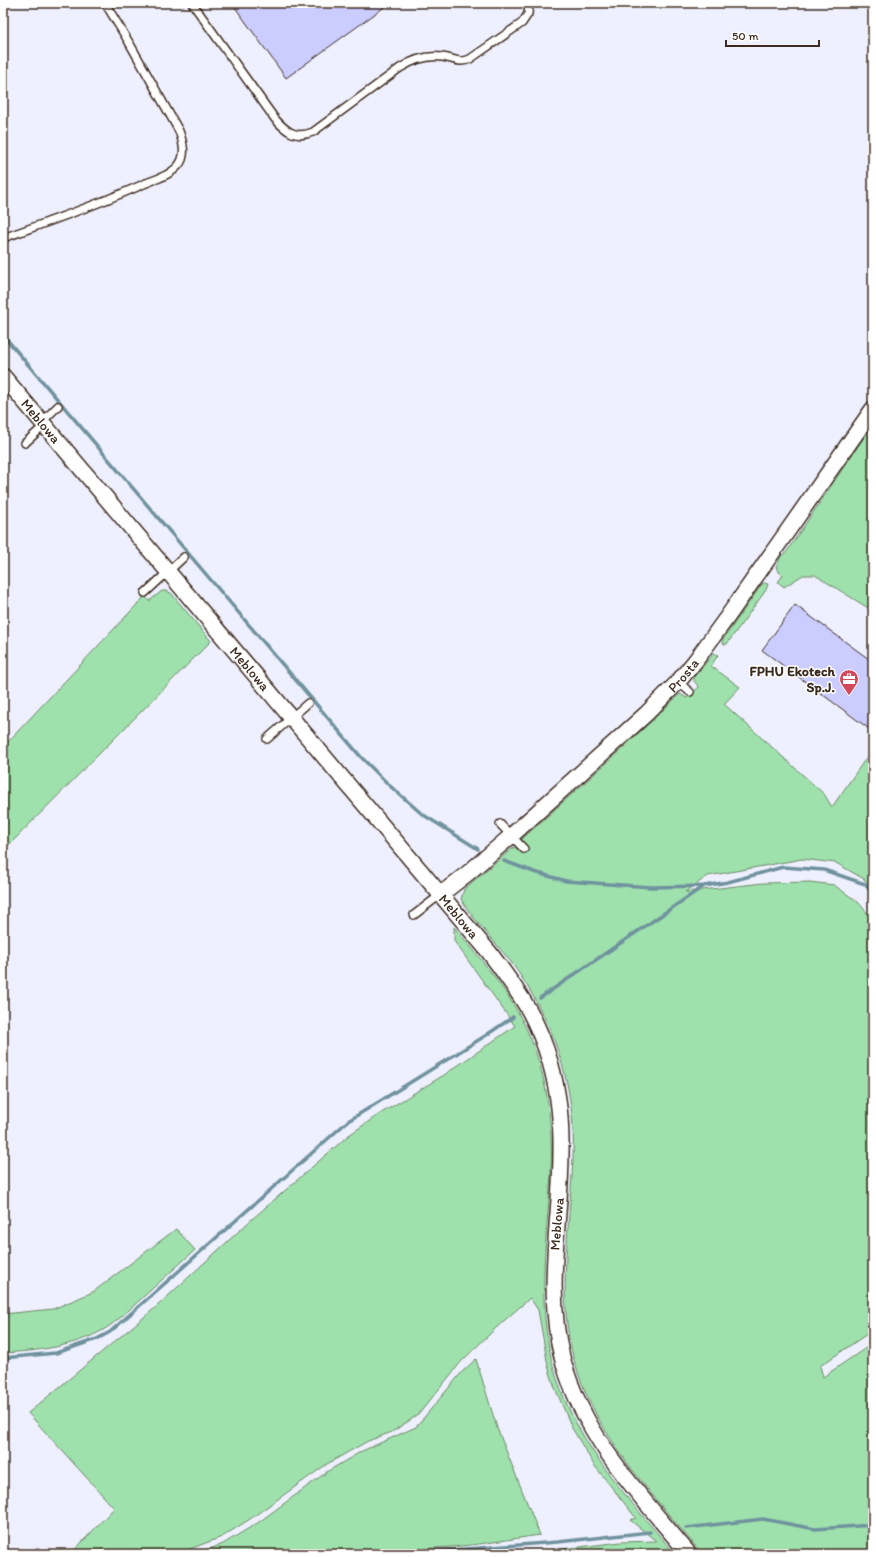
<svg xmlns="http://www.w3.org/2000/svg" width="876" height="1557" viewBox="0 0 876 1557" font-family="Itim,sans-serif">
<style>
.green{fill:#9ee1ac;stroke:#6c8665}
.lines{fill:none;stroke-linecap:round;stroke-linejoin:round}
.stream{stroke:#6f929e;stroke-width:3.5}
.building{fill:#cbccff;stroke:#3b2a1e}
.service-casing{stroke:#3b2a1e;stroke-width:10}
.minor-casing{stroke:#3b2a1e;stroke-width:18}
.service{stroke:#fff;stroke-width:7}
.minor{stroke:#fff;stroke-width:15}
.labels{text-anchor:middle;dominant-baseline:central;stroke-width:3;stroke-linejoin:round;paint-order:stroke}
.street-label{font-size:14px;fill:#3b2a1e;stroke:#fff}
.poi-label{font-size:14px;font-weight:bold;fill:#3b2a1e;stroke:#fff;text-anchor:end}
</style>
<rect width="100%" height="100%" fill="#eff0ff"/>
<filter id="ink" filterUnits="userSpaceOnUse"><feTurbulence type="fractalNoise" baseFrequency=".025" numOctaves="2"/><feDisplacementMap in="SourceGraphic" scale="8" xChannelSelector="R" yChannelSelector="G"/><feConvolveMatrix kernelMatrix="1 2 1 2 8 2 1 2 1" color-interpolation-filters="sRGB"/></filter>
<g filter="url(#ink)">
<!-- green -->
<path class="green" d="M 873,424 L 873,611 L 815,575 L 803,575 L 784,587 L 778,582 L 783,575 L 778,571 L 776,567 L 781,556 L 785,554 Z
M 764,583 L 768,584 L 766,590 L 727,644 L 724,644 L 722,641 L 762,584 Z
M 162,591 L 166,591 L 171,593 L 211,641 L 3,851 L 3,747 L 145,596 L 149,601 Z
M 714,653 L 718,655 L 711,666 L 740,687 L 724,704 L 824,794 L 832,807 L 873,748 L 873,891 L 864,879 L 836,863 L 802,859 L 708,876 L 685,892 L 763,883 L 810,882 L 834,885 L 858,902 L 873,920 L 873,1330 L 820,1366 L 823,1377 L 873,1343 L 873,1554 L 702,1554 C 654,1496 599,1440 576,1367 C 559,1313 566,1257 570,1201 C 572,1177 574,1153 573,1129 C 570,1068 547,1011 511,962 C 496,943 479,926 465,906 L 461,899 L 464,889 L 514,847 L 521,852 L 527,848 L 522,839 L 611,759 L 680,694 L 687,698 L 699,687 L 694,681 L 694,677 Z
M 454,927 C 473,949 492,972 508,996 C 547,1055 555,1120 550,1189 C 545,1247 538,1305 552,1362 C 571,1438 626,1496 675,1554 L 520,1554 L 621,1542 L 656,1541 L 630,1520 L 636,1518 L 594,1465 L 572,1428 L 555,1388 L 548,1366 L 538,1310 L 530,1298 L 497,1327 L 461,1362 L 418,1415 L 392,1432 L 368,1441 L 327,1464 L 250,1519 L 222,1537 L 176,1554 L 71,1554 L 114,1508 L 28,1413 L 155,1308 L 251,1220 L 349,1135 L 378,1115 L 444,1075 L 515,1026 L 454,941 Z
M 176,1229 L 195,1250 C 177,1266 159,1283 141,1299 C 129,1310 117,1322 103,1330 C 73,1347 37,1351 3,1353 L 3,1314 L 53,1309 L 93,1292 Z
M 476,1359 L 497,1428 L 540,1535 C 510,1539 480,1545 450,1547 C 365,1554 280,1554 195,1554 L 223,1544 L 259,1522 L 328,1471 L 362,1451 L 416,1427 L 462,1372 Z"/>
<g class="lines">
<!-- stream -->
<path class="stream" d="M 3,335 L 361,757 L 390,786 L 422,814 L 478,849
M 504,861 L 534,872 L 566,881 L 651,887 L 704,886 L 728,882 L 783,867 L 824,870 L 865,884 L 873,894
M 540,998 L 704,886
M 3,1358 L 56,1353 L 97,1339 L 110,1332 L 348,1121 L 485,1036 L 513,1017
M 686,1528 L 763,1519 L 815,1529 L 873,1525
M 401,1554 L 558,1542 L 650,1532"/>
</g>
<!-- building -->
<path class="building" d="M 232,3 L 390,3 L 286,78 Z
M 795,605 L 873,662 L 872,731 L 762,650 Z"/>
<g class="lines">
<defs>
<path id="service" d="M 192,3 L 275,119 C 287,132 296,139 313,132 L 400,68 C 413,60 426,55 442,57 C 453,58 459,64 470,59 L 522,23 L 528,14 L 529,3
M 3,238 C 51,221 100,204 146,183 C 157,179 170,175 178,166 C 187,156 183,142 179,131 L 130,44 L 105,3
M 42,422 L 58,406
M 25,443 L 45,425
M 145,593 L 184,557
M 678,682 L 690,692
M 267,739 L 308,703
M 500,824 L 524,849
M 414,915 L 440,895"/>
<g id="minor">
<path id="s1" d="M 3,376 L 489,952 C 504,972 518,991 530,1012 C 565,1079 564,1141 558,1213 C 554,1262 550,1313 563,1361 C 585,1439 639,1494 689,1554"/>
<path id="s2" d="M 440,895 L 468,873 L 511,836 L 646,714 L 678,682 L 696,660 L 728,616 L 873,409"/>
</g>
</defs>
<!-- service casing -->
<use href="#service" class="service-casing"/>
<!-- minor casing -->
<use href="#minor" class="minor-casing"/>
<!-- service -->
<use href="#service" class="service"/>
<!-- minor -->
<use href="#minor" class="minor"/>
</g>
</g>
<!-- icons -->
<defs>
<symbol id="office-pin" viewBox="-11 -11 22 30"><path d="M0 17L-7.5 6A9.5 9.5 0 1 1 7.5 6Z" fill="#d1495b" stroke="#fff"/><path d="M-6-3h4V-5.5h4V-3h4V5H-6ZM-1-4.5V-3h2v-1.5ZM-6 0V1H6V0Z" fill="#fff"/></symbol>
</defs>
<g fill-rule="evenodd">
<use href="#office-pin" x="838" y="668" width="22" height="30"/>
</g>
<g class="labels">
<!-- street labels -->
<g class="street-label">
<text stroke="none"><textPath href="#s1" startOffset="59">Meblowa</textPath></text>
<text stroke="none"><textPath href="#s1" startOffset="383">Meblowa</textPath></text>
<text stroke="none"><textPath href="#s2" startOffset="328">Prosta</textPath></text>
<text stroke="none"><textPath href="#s1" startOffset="707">Meblowa</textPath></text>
<text transform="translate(557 1224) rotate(-85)">Meblowa</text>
</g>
<!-- poi labels -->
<g class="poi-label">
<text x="835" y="671">FPHU Ekotech<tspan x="835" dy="16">Sp.J.</tspan></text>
</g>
</g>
<!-- margin -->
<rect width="876" height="1557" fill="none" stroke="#fff" stroke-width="16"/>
<rect x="8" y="8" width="860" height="1541" fill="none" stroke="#3b2a1e" stroke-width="1.5" filter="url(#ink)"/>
<!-- scale -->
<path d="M726 40v6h93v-6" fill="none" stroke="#3b2a1e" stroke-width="2"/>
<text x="732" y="40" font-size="12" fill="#3b2a1e" stroke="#ffffff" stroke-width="3" paint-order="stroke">50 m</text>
</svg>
